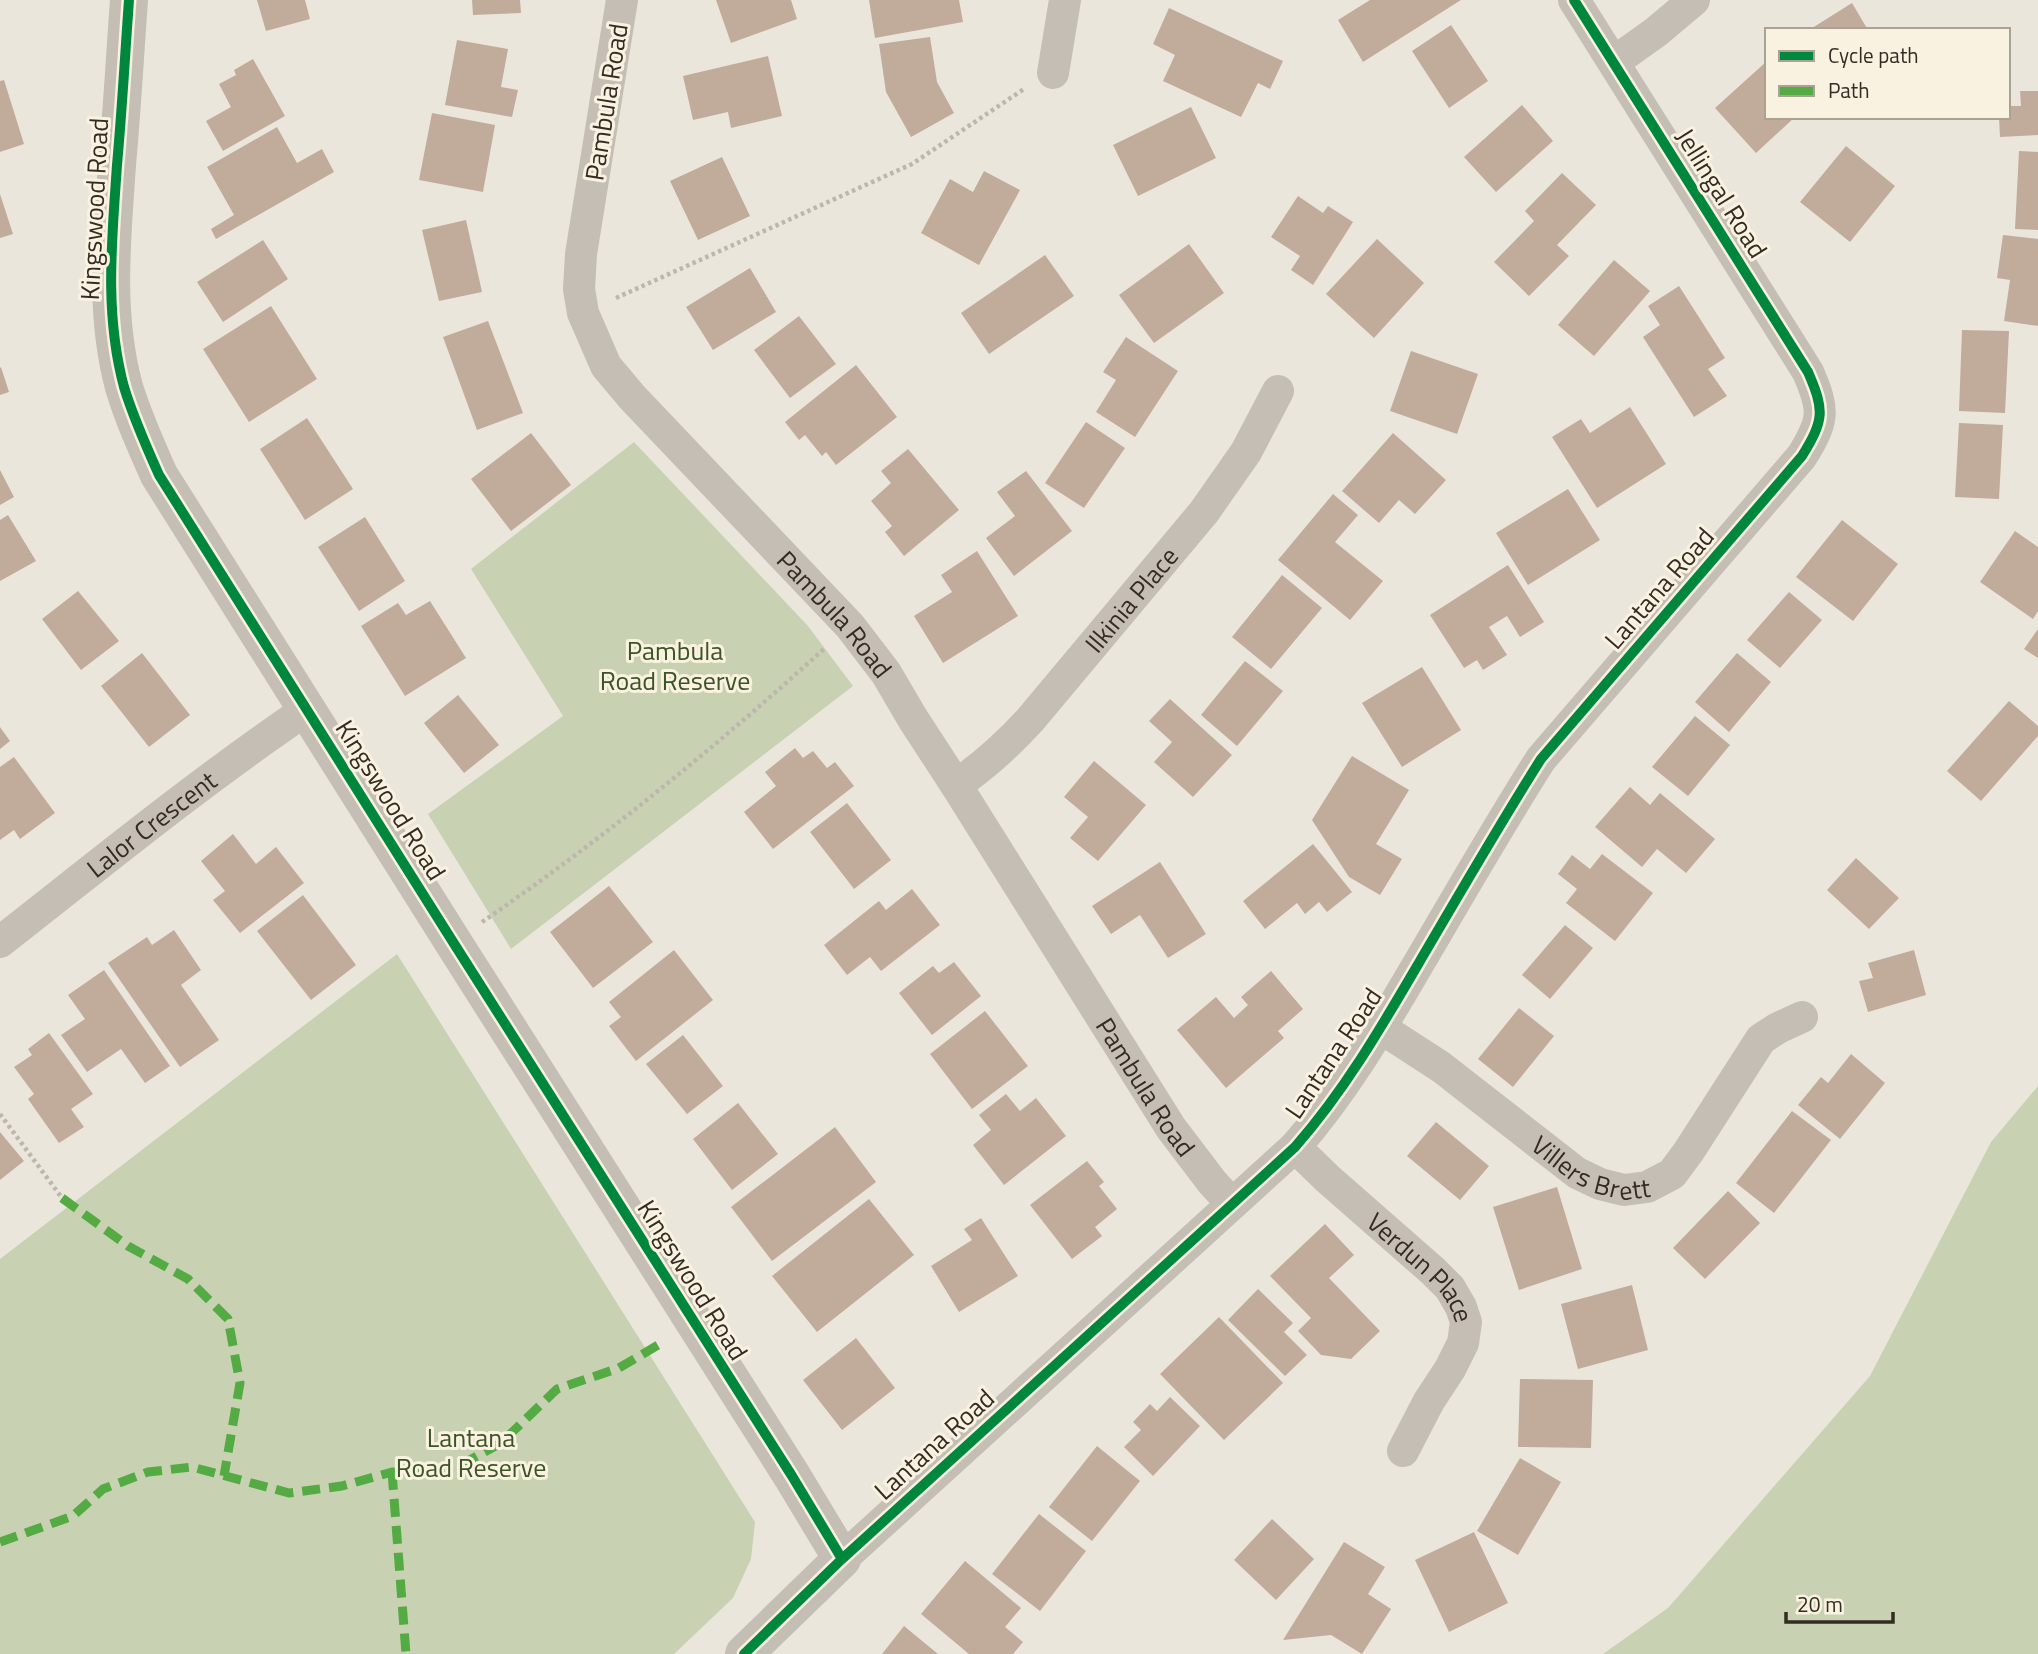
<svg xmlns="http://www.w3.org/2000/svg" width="2038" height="1654" viewBox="0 0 2038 1654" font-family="'Titillium Web',sans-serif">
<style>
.green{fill:#c8d2b3}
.building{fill:#c1ac9b}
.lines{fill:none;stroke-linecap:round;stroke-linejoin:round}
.path{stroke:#bdb6ad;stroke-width:4.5;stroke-dasharray:3.5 3.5;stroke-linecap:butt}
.minor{stroke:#c4beb4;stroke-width:32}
.tertiary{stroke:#c4beb4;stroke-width:38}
.quiet{stroke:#54ab43;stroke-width:9;stroke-dasharray:18 9;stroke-linecap:butt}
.cycleway-casing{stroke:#faf2e0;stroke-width:15}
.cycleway{stroke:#00873e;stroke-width:10}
.labels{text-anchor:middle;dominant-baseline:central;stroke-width:6;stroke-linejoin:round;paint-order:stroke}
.street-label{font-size:26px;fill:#342b23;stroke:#faf2e0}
.park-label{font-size:26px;fill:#3c5425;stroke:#faf2e0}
</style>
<rect width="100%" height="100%" fill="#ebe6db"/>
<!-- green -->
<path class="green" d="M 634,442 L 808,626 L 853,686 L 511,949 L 428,814 L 563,716 L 471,569 Z
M 397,954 L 755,1522 L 751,1559 L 733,1598 L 674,1654 L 0,1654 L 0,1259 Z
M 2038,1086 L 2038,1654 L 1603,1654 L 1668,1608 L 1870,1376 L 1991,1142 Z"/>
<!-- building -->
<path class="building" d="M 257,0 L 305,0 L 310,19 L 266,31 Z
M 472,0 L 520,0 L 521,13 L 473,15 Z
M 716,0 L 791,0 L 797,19 L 731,43 Z
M 869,0 L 959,0 L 963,22 L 875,38 Z
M 1370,0 L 1461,0 L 1363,62 L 1338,20 Z
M 1852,3 L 1868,30 L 1809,30 Z
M 1169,8 L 1283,61 L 1270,89 L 1258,83 L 1241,117 L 1163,81 L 1175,55 L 1153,44 Z
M 1451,25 L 1488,81 L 1449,108 L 1412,51 Z
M 930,37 L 937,82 L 954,113 L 911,137 L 886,92 L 879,44 Z
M 457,40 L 508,49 L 501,87 L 518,90 L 512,117 L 445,105 Z
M 768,56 L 782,116 L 731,128 L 728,112 L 693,120 L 683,76 Z
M 253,59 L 285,116 L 223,151 L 206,121 L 231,107 L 219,84 L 236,75 L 234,70 Z
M 1767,61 L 1767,117 L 1795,117 L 1756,153 L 1715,108 Z
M 4,80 L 24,144 L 0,152 L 0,81 Z
M 2020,91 L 2038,91 L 2038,135 L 2000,137 L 1999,117 L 2008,117 L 2008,106 L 2021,106 Z
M 1522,105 L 1553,141 L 1496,192 L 1464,157 Z
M 1191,107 L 1216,158 L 1138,196 L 1113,145 Z
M 432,113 L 495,125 L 483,192 L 419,180 Z
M 277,127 L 297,163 L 322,149 L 334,172 L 216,239 L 211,229 L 234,215 L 207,167 Z
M 1846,146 L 1895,186 L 1850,242 L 1800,202 Z
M 2019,151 L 2038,152 L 2038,230 L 2015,229 Z
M 722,157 L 750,216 L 698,240 L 670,181 Z
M 984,171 L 1020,190 L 979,265 L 921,233 L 950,179 L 973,192 Z
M 1562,173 L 1596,205 L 1557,245 L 1569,256 L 1529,296 L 1494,262 L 1534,221 L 1525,211 Z
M 0,194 L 13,234 L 0,238 Z
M 1298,196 L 1323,213 L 1328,206 L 1353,222 L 1313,285 L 1291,270 L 1300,256 L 1271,237 Z
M 466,220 L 482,292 L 439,301 L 422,230 Z
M 2003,235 L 2038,239 L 2038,326 L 2004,321 L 2010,280 L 1997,278 Z
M 1377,239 L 1424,283 L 1374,338 L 1326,294 Z
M 263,240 L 288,279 L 223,322 L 197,282 Z
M 1189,244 L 1224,293 L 1154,343 L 1119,295 Z
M 1045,255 L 1074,296 L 989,354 L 961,313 Z
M 1614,260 L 1650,291 L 1594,356 L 1558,325 Z
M 750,268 L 776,312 L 713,350 L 686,307 Z
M 1679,286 L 1725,358 L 1708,369 L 1727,396 L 1694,417 L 1643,337 L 1660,325 L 1648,306 Z
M 271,306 L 317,379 L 249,422 L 203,349 Z
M 799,316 L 836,364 L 790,398 L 754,350 Z
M 488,321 L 523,413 L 477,430 L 443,337 Z
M 1962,330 L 2009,331 L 2005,413 L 1959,411 Z
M 1126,337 L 1178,371 L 1135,437 L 1096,412 L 1116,380 L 1103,372 Z
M 1411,351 L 1478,374 L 1457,434 L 1390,411 Z
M 856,365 L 897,417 L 836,465 L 826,452 L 822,456 L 805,435 L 799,440 L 785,422 Z
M 1,367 L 9,392 L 0,395 L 0,368 Z
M 1630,407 L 1666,464 L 1597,508 L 1552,437 L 1581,419 L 1590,433 Z
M 307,418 L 353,489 L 305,520 L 260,449 Z
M 1086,422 L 1125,448 L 1084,508 L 1045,483 Z
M 1959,423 L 2003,425 L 1999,499 L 1955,497 Z
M 531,433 L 571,485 L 511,531 L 471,479 Z
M 1393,433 L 1446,480 L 1415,514 L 1399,500 L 1379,523 L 1342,491 Z
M 908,449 L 959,510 L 904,556 L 885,532 L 892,526 L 871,501 L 891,483 L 881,471 Z
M 0,470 L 14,497 L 0,505 Z
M 1026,471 L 1072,531 L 1014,576 L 986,538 L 1015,516 L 997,492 Z
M 1568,489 L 1600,540 L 1528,585 L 1496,533 Z
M 1333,494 L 1358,515 L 1335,542 L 1383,581 L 1350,620 L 1278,560 Z
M 8,515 L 36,561 L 0,581 L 0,520 Z
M 365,517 L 405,581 L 359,611 L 318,547 Z
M 1842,520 L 1898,564 L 1853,621 L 1796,577 Z
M 2015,531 L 2038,547 L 2038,611 L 2033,619 L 1980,582 Z
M 977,551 L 1018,616 L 943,663 L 914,616 L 952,592 L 941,575 Z
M 1508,565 L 1544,622 L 1520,637 L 1507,616 L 1489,627 L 1507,655 L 1483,670 L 1477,660 L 1464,668 L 1430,615 Z
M 1282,575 L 1322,608 L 1271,669 L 1232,637 Z
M 78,591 L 119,641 L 81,670 L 42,619 Z
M 1789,592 L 1822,620 L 1780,668 L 1747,640 Z
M 430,601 L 466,658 L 405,696 L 361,626 L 398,603 L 406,615 Z
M 2038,629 L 2038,658 L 2024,649 Z
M 142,653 L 190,715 L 149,747 L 101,686 Z
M 1737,653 L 1771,682 L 1729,732 L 1695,702 Z
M 1245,661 L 1283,691 L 1237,746 L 1201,715 Z
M 1422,667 L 1461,730 L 1402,767 L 1362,703 Z
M 458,695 L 499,745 L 464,773 L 424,723 Z
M 1170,699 L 1232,755 L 1193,797 L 1154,762 L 1172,742 L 1149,721 Z
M 2009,701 L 2038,726 L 2038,736 L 1981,801 L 1947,771 Z
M 1695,716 L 1730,745 L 1688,796 L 1652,767 Z
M 0,727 L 10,741 L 0,749 Z
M 795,748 L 803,758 L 813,751 L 827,768 L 835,762 L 854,786 L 773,849 L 744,812 L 776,786 L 765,772 Z
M 1352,756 L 1409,790 L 1376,844 L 1402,859 L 1380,895 L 1349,877 L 1312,820 Z
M 14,757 L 55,813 L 20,839 L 14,830 L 0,840 L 0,767 Z
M 1094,761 L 1146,805 L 1098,861 L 1070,838 L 1088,817 L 1064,797 Z
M 1630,787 L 1650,805 L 1660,793 L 1715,839 L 1686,873 L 1657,849 L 1642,867 L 1595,827 Z
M 847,803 L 891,860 L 854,889 L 810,832 Z
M 233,834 L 256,864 L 276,847 L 304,883 L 240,933 L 213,900 L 225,891 L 201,861 Z
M 1313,844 L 1352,892 L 1327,912 L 1319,902 L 1305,914 L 1297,903 L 1265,929 L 1243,901 Z
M 1602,854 L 1653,893 L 1615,941 L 1566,903 L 1577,889 L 1558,874 L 1572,855 L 1590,869 Z
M 1856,858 L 1899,898 L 1869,929 L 1827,890 Z
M 1160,862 L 1206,934 L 1168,958 L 1140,915 L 1111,934 L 1092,906 Z
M 609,886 L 653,942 L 593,988 L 550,932 Z
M 912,889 L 940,925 L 881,971 L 870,957 L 847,975 L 824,945 L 879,901 L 886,910 Z
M 303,895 L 356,965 L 311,1000 L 257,931 Z
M 1565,925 L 1593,948 L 1550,999 L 1522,975 Z
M 174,930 L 201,970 L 181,985 L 219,1040 L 180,1067 L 108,963 L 147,937 L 152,945 Z
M 674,950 L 713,1000 L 636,1061 L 609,1026 L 621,1017 L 609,1002 Z
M 1914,950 L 1926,995 L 1868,1012 L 1859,981 L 1873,978 L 1868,963 Z
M 954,962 L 981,996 L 932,1035 L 899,993 L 933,966 L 939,973 Z
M 104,970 L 170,1066 L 145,1083 L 121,1049 L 87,1072 L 61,1035 L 85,1019 L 68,995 Z
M 1271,971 L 1303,1009 L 1278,1031 L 1284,1038 L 1226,1088 L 1177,1030 L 1216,997 L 1234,1018 L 1248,1005 L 1241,997 Z
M 1519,1008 L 1554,1036 L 1513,1087 L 1478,1059 Z
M 985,1011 L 1028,1066 L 972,1109 L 930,1054 Z
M 49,1033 L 93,1094 L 71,1109 L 84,1127 L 59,1143 L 28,1099 L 34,1094 L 14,1067 L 32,1055 L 28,1049 Z
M 683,1035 L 723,1086 L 687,1114 L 646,1064 Z
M 1851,1054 L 1885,1083 L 1840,1139 L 1798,1105 L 1821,1077 L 1828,1083 Z
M 1006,1094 L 1020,1111 L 1036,1098 L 1066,1136 L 1004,1185 L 973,1145 L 991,1130 L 979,1115 Z
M 738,1103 L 778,1154 L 732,1190 L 693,1139 Z
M 1792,1111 L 1831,1140 L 1774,1213 L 1736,1183 Z
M 1436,1122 L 1489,1166 L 1460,1200 L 1407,1156 Z
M 835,1127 L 876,1182 L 772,1261 L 731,1207 Z
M 0,1132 L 24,1161 L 0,1180 Z
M 1087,1161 L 1104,1182 L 1099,1186 L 1117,1209 L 1095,1227 L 1102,1236 L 1072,1259 L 1030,1205 Z
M 1557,1187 L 1582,1269 L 1519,1290 L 1493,1207 Z
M 1728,1191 L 1760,1223 L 1705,1279 L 1673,1248 Z
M 869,1199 L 914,1255 L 817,1332 L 772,1276 Z
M 981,1218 L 1018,1276 L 959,1312 L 931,1266 L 972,1240 L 964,1229 Z
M 1325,1224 L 1354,1255 L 1329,1278 L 1380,1331 L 1351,1359 L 1321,1355 L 1298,1331 L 1311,1318 L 1270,1276 Z
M 1632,1285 L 1648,1350 L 1578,1369 L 1561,1304 Z
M 1258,1289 L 1293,1323 L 1284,1332 L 1307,1355 L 1285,1376 L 1228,1320 Z
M 1219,1317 L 1283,1383 L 1224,1440 L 1160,1374 Z
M 856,1338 L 895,1388 L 842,1430 L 803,1380 Z
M 1520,1379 L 1593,1380 L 1591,1448 L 1518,1447 Z
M 1170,1397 L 1200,1426 L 1153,1476 L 1124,1447 L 1141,1430 L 1133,1422 L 1150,1404 L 1157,1411 Z
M 1097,1446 L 1140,1481 L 1092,1541 L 1049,1507 Z
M 1520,1458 L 1561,1482 L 1518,1555 L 1477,1531 Z
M 1039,1514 L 1086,1551 L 1040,1611 L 992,1574 Z
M 1272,1519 L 1314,1559 L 1276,1600 L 1234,1560 Z
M 1474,1532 L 1508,1603 L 1449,1632 L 1415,1560 Z
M 1344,1542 L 1385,1567 L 1368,1594 L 1391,1609 L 1362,1654 L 1331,1635 L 1283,1640 Z
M 965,1561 L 1021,1608 L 1005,1627 L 1023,1642 L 1013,1654 L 969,1654 L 921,1614 Z
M 904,1626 L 938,1654 L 882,1654 Z"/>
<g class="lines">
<!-- path -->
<path class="path" d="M 616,298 L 912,164 L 1024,89
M 482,922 C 603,839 717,746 825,648
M 0,1114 L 62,1198"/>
<!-- minor -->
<g class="minor">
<path id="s1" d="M 622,0 L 581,254 L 579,289 L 583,313 L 606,366 L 632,397 L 850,626 L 886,673 L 913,719 L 956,785 L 1171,1128 L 1212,1182 L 1232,1204"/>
<path d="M 1614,62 L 1656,32 L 1694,0"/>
<path d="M 1053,73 L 1065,0"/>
<path id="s2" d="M 956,785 C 984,766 1007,745 1030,720 L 1204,512 L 1246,452 L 1278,391"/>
<path id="s3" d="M 0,942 C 101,863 200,782 306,710"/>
<path id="s4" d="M 1381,1028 L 1441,1067 L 1577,1173 L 1600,1184 L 1624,1190 L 1647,1187 L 1672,1174 L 1689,1151 L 1761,1039 L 1778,1028 L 1802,1017"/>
<path id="s5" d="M 1295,1147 L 1328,1179 L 1433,1271 L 1450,1288 L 1461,1307 L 1466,1322 L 1463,1343 L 1450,1369 L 1429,1401 L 1403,1451"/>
<path d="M 842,1559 L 1295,1147 C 1345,1090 1382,1026 1420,961 C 1460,893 1499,825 1541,759 L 1802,456 C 1824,420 1825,411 1808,372 L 1574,0"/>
</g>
<!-- tertiary -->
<path class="tertiary" d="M 129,0 C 125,55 122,110 117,165 C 112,239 104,313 124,387 C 133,417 146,446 159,475 L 453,942 L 792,1476 L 842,1559 L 744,1654"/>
<!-- quiet -->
<path class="quiet" d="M 62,1198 L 128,1246 L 188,1279 L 228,1319 L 240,1383 L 224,1476
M 392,1472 L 406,1654
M 0,1542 L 73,1516 L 103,1489 L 148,1472 L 192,1467 L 289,1493 L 342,1486 L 392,1472 L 434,1473 L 468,1461 L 501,1443 L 557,1389 L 619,1368 L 658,1345"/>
<defs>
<path id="cycleway" d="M 129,0 C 125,55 122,110 117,165 C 112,239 104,313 124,387 C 133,417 146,446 159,475 L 453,942 L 792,1476 L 842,1559
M 744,1654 L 842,1559 L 1295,1147 C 1345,1090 1382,1026 1420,961 C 1460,893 1499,825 1541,759 L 1802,456 C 1824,420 1825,411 1808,372 L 1574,0"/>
</defs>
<!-- cycleway casing -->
<use href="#cycleway" class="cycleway-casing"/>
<!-- cycleway -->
<use href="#cycleway" class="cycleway"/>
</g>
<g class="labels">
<!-- street labels -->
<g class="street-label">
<text transform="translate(606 102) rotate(-81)">Pambula Road</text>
<text transform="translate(1722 193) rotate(58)">Jellingal Road</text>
<text transform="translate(94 209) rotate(-87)">Kingswood Road</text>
<text transform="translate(1659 588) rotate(-49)">Lantana Road</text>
<text stroke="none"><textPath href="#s2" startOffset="256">Ilkinia Place</textPath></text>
<text stroke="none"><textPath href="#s1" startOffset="712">Pambula Road</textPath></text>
<text transform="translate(391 800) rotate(58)">Kingswood Road</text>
<text stroke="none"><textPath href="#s3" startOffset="192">Lalor Crescent</textPath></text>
<text transform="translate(1333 1053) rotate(-56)">Lantana Road</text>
<text stroke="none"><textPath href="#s1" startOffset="1279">Pambula Road</textPath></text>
<text stroke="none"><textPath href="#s4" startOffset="256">Villers Brett</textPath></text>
<text stroke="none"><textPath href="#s5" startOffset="175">Verdun Place</textPath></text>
<text transform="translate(693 1280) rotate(58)">Kingswood Road</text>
<text transform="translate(934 1444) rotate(-42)">Lantana Road</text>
</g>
<!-- park labels -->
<g class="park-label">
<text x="675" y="650">Pambula<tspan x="675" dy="30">Road Reserve</tspan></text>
<text x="471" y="1437">Lantana<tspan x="471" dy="30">Road Reserve</tspan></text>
</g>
</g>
<!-- legend -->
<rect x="1765" y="28" width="245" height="91" fill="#faf2e0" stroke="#aba294" stroke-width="2"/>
<rect x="1779" y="51" width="35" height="10" fill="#00873e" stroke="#aba294" stroke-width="2"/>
<text x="1828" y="63" font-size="21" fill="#342b23">Cycle path</text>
<rect x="1779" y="86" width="35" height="10" fill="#54ab43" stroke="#aba294" stroke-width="2"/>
<text x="1828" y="98" font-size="21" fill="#342b23">Path</text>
<!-- scale -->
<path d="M1786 1612v10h107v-10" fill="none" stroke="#342b23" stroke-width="3.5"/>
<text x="1797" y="1612" font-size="21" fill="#342b23" stroke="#faf2e0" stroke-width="5" paint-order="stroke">20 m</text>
</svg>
